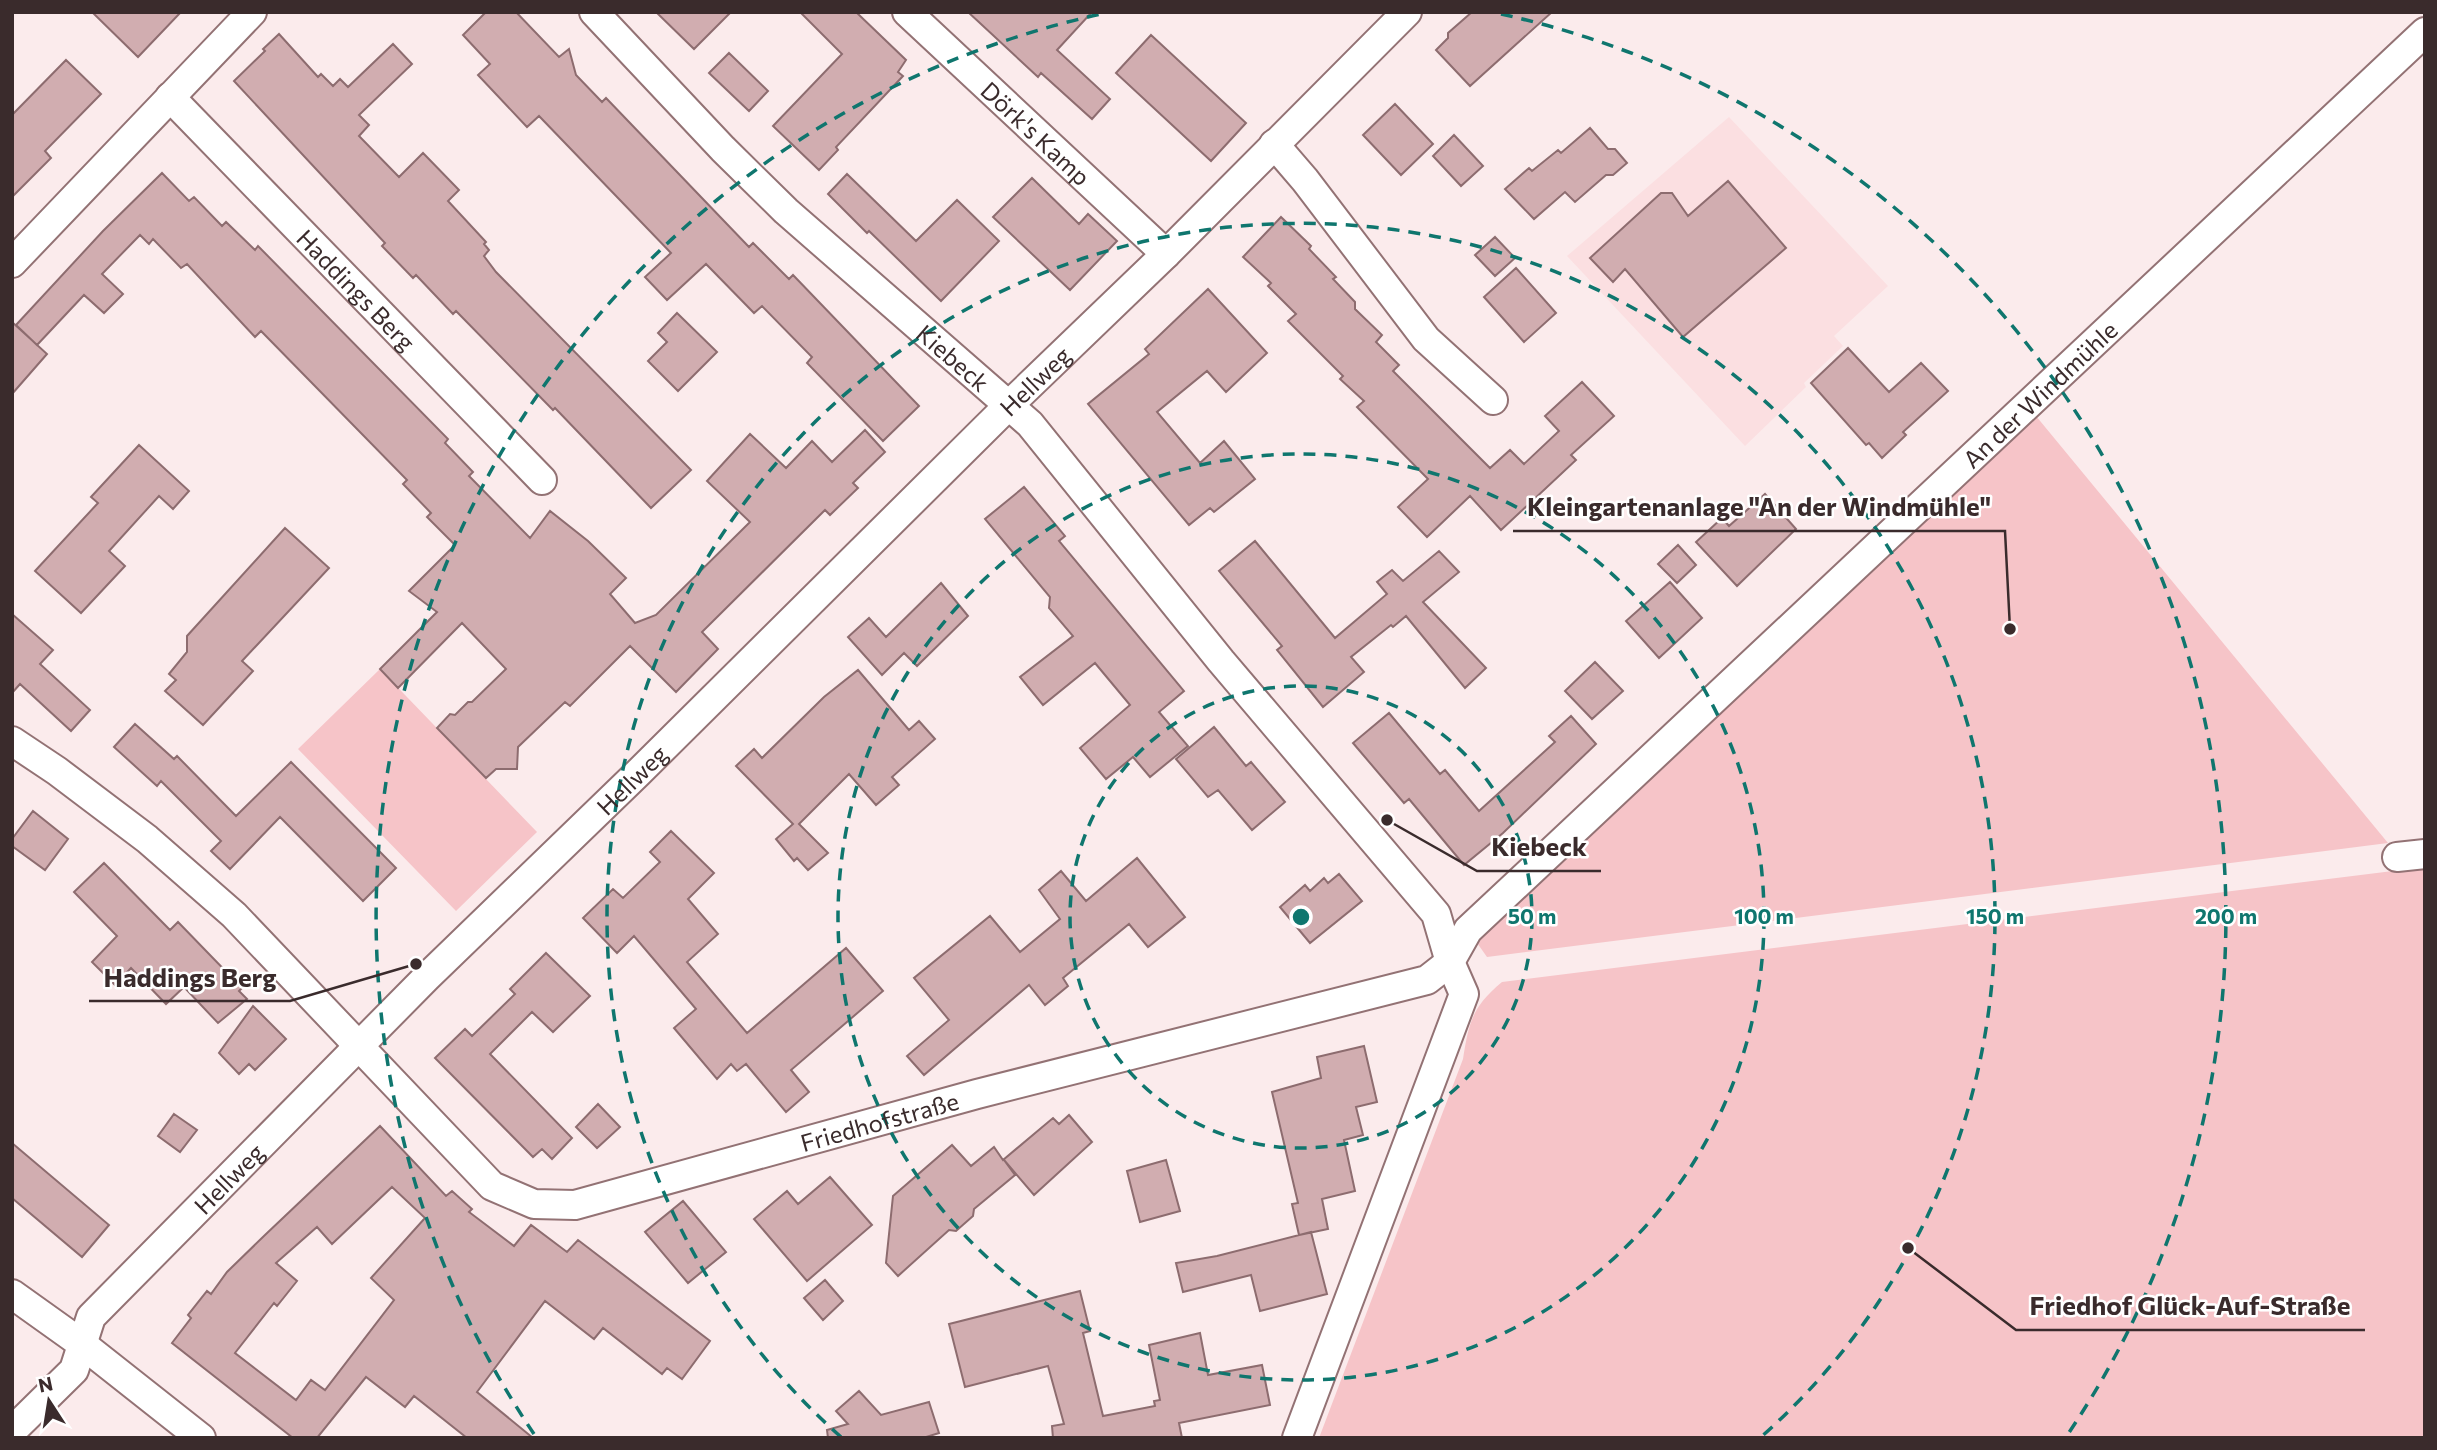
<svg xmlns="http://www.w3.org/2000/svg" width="2437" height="1450" viewBox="0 0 2437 1450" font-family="Commissioner,sans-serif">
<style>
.built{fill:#fbdfe1}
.green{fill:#f6c4c8}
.building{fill:#d1adb0;stroke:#8d6c6f;stroke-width:2;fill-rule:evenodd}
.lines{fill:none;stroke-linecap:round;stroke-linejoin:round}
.minor-casing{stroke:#937274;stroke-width:32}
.minor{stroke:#fff;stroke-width:28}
.ring{fill:none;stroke:#0f766e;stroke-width:3.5;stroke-dasharray:12 9}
.labels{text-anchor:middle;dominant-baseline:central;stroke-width:5;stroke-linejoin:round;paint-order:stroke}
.street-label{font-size:24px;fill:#3a2b2c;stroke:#fff}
.centre{fill:#0f766e;stroke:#fff;stroke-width:3.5}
.ring-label{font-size:21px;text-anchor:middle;font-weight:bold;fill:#0f766e;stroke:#fff;stroke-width:5;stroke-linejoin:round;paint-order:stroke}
.leader{fill:none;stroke:#3a2b2c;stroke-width:2.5}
.callout-dot{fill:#3a2b2c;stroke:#fff;stroke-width:2.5}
.callout-label{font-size:26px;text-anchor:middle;font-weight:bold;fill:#3a2b2c;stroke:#fff;stroke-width:5;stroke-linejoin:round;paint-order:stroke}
</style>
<rect width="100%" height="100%" fill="#fbebec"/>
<!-- built -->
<path class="built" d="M 1729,117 L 1888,286 L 1834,336 L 1843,346 L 1804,383 L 1806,387 L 1745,446 L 1567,256 Z"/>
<!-- green -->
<path class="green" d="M 2036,416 L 2388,843 L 1487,957 L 1475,940 Z
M 380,669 L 537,832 L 456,911 L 298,749 Z
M 2425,867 L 2425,1438 L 1319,1438 L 1463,1059 C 1469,1022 1472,1007 1502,982 Z"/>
<!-- building -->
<path class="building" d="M 92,12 L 181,12 L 138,57 Z
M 486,12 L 516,12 L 559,57 L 569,49 L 576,75 L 602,102 L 606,98 L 749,247 L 753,243 L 789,279 L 793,275 L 919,406 L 883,441 L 807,363 L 812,357 L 762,306 L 754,313 L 706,264 L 667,300 L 645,277 L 671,253 L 539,116 L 527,127 L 478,75 L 490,64 L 463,35 Z
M 656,12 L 731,12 L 694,49 Z
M 800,12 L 856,12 L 906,60 L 898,72 L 903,76 L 836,147 L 838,150 L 819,170 L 773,126 L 842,54 Z
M 968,12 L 1092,12 L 1057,50 L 1110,99 L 1092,119 L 1041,73 L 1038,77 Z
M 1472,12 L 1552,12 L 1470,86 L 1436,50 L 1448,38 L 1448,33 Z
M 279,34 L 318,77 L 321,74 L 333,86 L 340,79 L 348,87 L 393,44 L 412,64 L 359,115 L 369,125 L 359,136 L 399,177 L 423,153 L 459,190 L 448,201 L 486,242 L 484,244 L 489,250 L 484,256 L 496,272 L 691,470 L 651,508 L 555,408 L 553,410 L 456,311 L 453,314 L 416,275 L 413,278 L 382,246 L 385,243 L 234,81 L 265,51 L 263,49 Z
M 1151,35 L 1246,123 L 1211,161 L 1116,73 Z
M 729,53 L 768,91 L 749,111 L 709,73 Z
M 66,60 L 101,94 L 45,151 L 51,158 L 12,197 L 12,115 Z
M 1395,104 L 1433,144 L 1401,175 L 1363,135 Z
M 1590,128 L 1608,149 L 1615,149 L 1627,163 L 1613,175 L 1606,175 L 1575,202 L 1565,192 L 1534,219 L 1505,189 L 1529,168 L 1532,171 L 1558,150 L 1561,153 Z
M 1454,135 L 1483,166 L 1461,186 L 1433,156 Z
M 162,173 L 189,201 L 194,197 L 222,226 L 226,222 L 255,250 L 258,246 L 448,439 L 445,443 L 473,472 L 469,476 L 530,538 L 550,511 L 588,541 L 626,578 L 610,594 L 635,623 L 656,615 L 750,522 L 707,481 L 750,434 L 786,468 L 812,441 L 832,462 L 865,430 L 885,452 L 853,483 L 858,488 L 830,515 L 825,510 L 702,632 L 718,649 L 676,692 L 630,646 L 570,706 L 565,702 L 518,747 L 517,769 L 496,769 L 486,778 L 437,728 L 450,714 L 455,715 L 468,702 L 472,702 L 506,669 L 462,623 L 398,688 L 380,669 L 437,612 L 409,591 L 455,545 L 427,517 L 431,513 L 403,484 L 407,480 L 261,331 L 255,337 L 187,264 L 181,268 L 153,239 L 149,244 L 140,235 L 102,274 L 123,294 L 104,313 L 84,295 L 37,345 L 16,325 L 103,231 Z
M 847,174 L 916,241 L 957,200 L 999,241 L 941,301 L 869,231 L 867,233 L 828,194 Z
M 1032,178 L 1079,224 L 1088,214 L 1117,241 L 1070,290 L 993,217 Z
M 1728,181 L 1786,248 L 1683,337 L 1625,269 L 1613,282 L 1590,258 L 1661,193 L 1672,193 L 1688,216 Z
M 1281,217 L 1311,246 L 1309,249 L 1336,277 L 1333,279 L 1355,302 L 1355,309 L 1382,335 L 1376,342 L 1399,365 L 1393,371 L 1490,468 L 1510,450 L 1524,464 L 1559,431 L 1545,416 L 1582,382 L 1614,416 L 1571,455 L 1576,460 L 1501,530 L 1470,496 L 1427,537 L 1398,507 L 1428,479 L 1357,407 L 1364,401 L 1340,379 L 1343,376 L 1288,321 L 1296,314 L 1268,286 L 1271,283 L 1243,257 Z
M 1495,237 L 1515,258 L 1495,276 L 1475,255 Z
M 1516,268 L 1556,313 L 1524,342 L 1484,297 Z
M 1208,289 L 1267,353 L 1226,392 L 1207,371 L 1157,412 L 1200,463 L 1224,441 L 1255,479 L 1214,512 L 1210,508 L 1189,525 L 1088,404 L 1149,354 L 1145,349 Z
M 677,313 L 717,352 L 678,391 L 648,361 L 667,342 L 658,333 Z
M 12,322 L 47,354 L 12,394 Z
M 1848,348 L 1889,392 L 1921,363 L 1948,391 L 1903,432 L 1906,435 L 1882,458 L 1869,443 L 1866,445 L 1811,383 Z
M 139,445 L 189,491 L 173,509 L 159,496 L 109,551 L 125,566 L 81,613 L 35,571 L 98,503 L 91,497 Z
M 1024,487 L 1065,536 L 1059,541 L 1184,691 L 1159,712 L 1188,746 L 1150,777 L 1133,757 L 1106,779 L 1080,748 L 1130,705 L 1095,663 L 1043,705 L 1020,677 L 1073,636 L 1049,608 L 1050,597 L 985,519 Z
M 1765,494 L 1796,529 L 1737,586 L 1696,542 L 1722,518 L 1729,526 Z
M 285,528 L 329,568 L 242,661 L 253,671 L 203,725 L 165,691 L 176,680 L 169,674 L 187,652 L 187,636 Z
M 1255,541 L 1335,638 L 1387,594 L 1377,582 L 1392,570 L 1403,581 L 1439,551 L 1459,572 L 1423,602 L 1486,668 L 1465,688 L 1406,616 L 1393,627 L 1391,625 L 1351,657 L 1364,672 L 1323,707 L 1277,650 L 1282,646 L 1219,571 Z
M 1678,545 L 1696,565 L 1677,583 L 1658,564 Z
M 1670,582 L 1702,618 L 1659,658 L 1626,621 Z
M 941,583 L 968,616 L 917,666 L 904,653 L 882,675 L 848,637 L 869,618 L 886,637 Z
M 12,614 L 53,650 L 40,664 L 90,710 L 71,731 L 20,684 L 12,693 Z
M 1595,662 L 1623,691 L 1592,719 L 1565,691 Z
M 858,670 L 909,730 L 919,721 L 935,739 L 892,777 L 899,785 L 876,805 L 849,774 L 799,824 L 828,853 L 808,870 L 797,858 L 794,861 L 776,839 L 793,824 L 736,766 L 754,749 L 762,758 L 824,697 Z
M 1389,713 L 1440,774 L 1445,770 L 1479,811 L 1555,742 L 1549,736 L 1571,716 L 1596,744 L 1503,833 L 1464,865 L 1409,799 L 1404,803 L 1353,743 Z
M 135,724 L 174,759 L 177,756 L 236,816 L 291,762 L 396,868 L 363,901 L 280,817 L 230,869 L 211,851 L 221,841 L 161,781 L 157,786 L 114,747 Z
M 1214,727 L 1246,766 L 1251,762 L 1285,802 L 1252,830 L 1218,790 L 1208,797 L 1176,759 Z
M 33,811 L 68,839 L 45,870 L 12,846 L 12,839 Z
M 671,831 L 714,873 L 688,899 L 718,934 L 687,962 L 747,1033 L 846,948 L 883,991 L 791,1070 L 809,1092 L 786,1112 L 746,1064 L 737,1071 L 731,1064 L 717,1079 L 674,1028 L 696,1009 L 634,936 L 617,953 L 583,918 L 613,889 L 623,898 L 660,862 L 650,852 Z
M 1137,858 L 1185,917 L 1148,947 L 1129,924 L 1063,978 L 1068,986 L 1045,1005 L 1029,985 L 924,1075 L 907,1056 L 949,1020 L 914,978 L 990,916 L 1020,952 L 1060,919 L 1039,890 L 1061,871 L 1086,901 Z
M 104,863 L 170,930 L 178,922 L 242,988 L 239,991 L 247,999 L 218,1023 L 184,987 L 166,1004 L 131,968 L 115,985 L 92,962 L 117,936 L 74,892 Z
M 1339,874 L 1362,901 L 1310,943 L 1280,907 L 1305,885 L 1310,891 L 1324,878 L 1328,883 Z
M 546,953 L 590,996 L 553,1032 L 532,1012 L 490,1054 L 572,1138 L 552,1159 L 542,1149 L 533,1157 L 435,1058 L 465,1029 L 472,1036 L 515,994 L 510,989 Z
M 253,1006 L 286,1039 L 255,1070 L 249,1064 L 239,1074 L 219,1053 Z
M 1364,1046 L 1377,1102 L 1356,1107 L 1363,1135 L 1344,1140 L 1355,1191 L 1322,1199 L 1328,1229 L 1299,1235 L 1292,1204 L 1298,1203 L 1272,1092 L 1321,1078 L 1317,1057 Z
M 598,1104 L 620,1127 L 597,1148 L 576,1127 Z
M 174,1114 L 197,1130 L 180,1152 L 158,1136 Z
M 1069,1115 L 1092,1142 L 1034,1195 L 1004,1160 L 1015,1175 L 974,1209 L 973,1216 L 956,1231 L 949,1230 L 898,1276 L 886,1263 L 893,1196 L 952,1145 L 971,1166 L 994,1147 L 1003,1160 L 1053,1118 L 1059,1124 Z
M 380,1126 L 446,1196 L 452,1191 L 472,1209 L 469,1212 L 514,1246 L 531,1225 L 567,1252 L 578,1240 L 710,1341 L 682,1379 L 667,1368 L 662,1374 L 603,1328 L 594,1339 L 545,1301 L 477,1392 L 533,1438 L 467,1438 L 414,1396 L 405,1407 L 366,1377 L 317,1438 L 293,1438 L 172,1343 L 191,1318 L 188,1315 L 207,1291 L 211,1294 L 227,1272 L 265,1235 ZM 392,1187 L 425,1218 L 371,1278 L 394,1300 L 325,1390 L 311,1380 L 296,1400 L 235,1353 L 274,1303 L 277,1306 L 297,1281 L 276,1263 L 317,1227 L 332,1244 Z
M 12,1143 L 109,1225 L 82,1257 L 12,1198 Z
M 1166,1160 L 1180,1211 L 1140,1222 L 1127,1171 Z
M 830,1177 L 872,1225 L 807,1281 L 754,1219 L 787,1191 L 798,1204 Z
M 683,1201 L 726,1252 L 688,1283 L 645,1232 Z
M 1311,1232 L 1327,1294 L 1260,1311 L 1251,1275 L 1183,1292 L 1176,1263 L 1217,1256 Z
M 825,1280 L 843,1301 L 823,1320 L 804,1298 Z
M 1080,1291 L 1090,1331 L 1083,1333 L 1103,1416 L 1155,1406 L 1154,1401 L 1160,1400 L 1149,1345 L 1200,1333 L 1208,1375 L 1262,1365 L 1270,1405 L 1179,1423 L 1182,1438 L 1053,1438 L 1052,1426 L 1064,1424 L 1048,1366 L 965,1387 L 949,1324 Z
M 859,1391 L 881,1415 L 929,1402 L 939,1433 L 923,1438 L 828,1438 L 827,1430 L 848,1424 L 836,1411 Z"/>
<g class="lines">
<defs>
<g id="minor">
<path id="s1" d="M 594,12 L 723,149 L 786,211 L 1030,424 L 1221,661 L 1436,914 L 1450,962 L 1464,994 L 1297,1438"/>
<path id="s2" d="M 907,12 L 1166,254"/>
<path id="s3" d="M 170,97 L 542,480"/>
<path d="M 1274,144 L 1305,180 L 1426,339 L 1493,400"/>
<path d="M 12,263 L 252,12"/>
<path id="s4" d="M 12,741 L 57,771 L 147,839 L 234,915 L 492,1186 L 534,1204 L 575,1205 L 977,1094 L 1427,980 L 1450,962 L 1468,930 L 2425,32"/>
<path d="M 2397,857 L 2425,854"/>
<path d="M 12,1294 L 82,1344 L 201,1438"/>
<path id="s5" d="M 12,1431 L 74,1370 L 91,1317 L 427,977 L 638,773 L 1009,405 L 1166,254 L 1407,12"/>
</g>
</defs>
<!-- minor casing -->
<use href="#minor" class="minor-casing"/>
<!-- minor -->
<use href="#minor" class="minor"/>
</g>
<!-- distance rings -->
<g class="ring">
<circle cx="1301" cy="917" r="231"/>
<circle cx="1301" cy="917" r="463"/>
<path d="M841 1437A694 694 0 1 1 1761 1437"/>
<path d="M534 1434A925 925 0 0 1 1101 14M1501 14A925 925 0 0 1 2068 1434"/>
</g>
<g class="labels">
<!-- street labels -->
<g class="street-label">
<text stroke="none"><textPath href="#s2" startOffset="177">Dörk's Kamp</textPath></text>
<text stroke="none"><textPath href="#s3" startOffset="268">Haddings Berg</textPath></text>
<text stroke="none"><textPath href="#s1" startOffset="499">Kiebeck</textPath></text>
<text stroke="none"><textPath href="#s5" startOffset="1472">Hellweg</textPath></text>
<text stroke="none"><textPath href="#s4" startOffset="2474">An der Windmühle</textPath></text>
<text stroke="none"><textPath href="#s5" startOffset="905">Hellweg</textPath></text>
<text stroke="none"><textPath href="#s4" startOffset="1059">Friedhofstraße</textPath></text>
<text stroke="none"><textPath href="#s5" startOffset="338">Hellweg</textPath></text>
</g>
</g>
<circle cx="1301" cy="917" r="10" class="centre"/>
<g class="ring-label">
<text x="1532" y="924">50 m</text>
<text x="1764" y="924">100 m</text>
<text x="1995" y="924">150 m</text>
<text x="2226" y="924">200 m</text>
</g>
<!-- callouts -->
<path class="leader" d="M2010 629L2005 531H1513M1387 820L1477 871H1601M416 964L290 1001H89M1908 1248L2016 1330H2365"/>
<g class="callout-dot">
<circle cx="2010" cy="629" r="7"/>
<circle cx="1387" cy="820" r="7"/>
<circle cx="416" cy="964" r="7"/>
<circle cx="1908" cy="1248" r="7"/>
</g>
<g class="callout-label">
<text x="1759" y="516">Kleingartenanlage "An der Windmühle"</text>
<text x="1539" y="856">Kiebeck</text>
<text x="190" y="987">Haddings Berg</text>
<text x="2190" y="1315">Friedhof Glück-Auf-Straße</text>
</g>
<!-- border -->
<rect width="2437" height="1450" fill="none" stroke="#3a2b2c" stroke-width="28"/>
<!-- north arrow -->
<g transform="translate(49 1401) rotate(348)" stroke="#ffffff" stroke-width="5" paint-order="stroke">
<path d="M0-5L12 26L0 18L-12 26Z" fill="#3a2b2c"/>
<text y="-10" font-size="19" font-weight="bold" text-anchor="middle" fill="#3a2b2c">N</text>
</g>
</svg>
